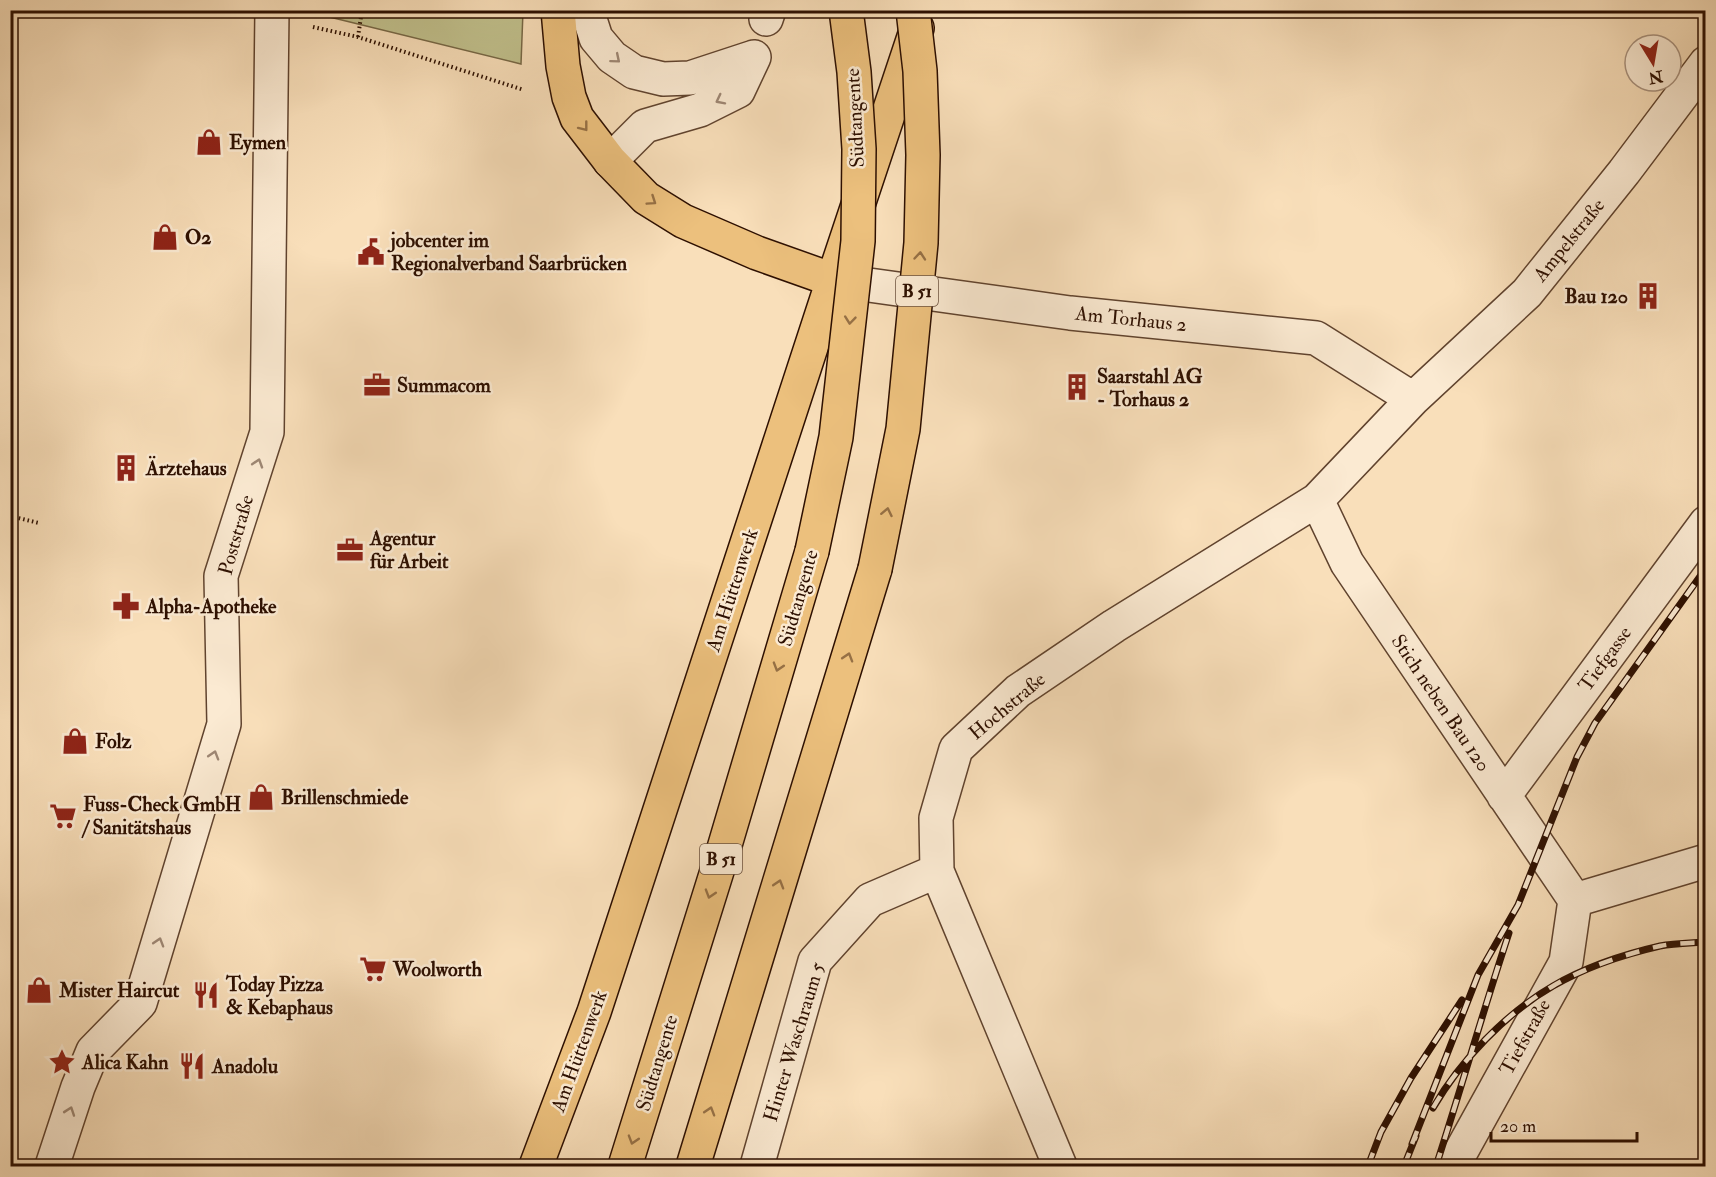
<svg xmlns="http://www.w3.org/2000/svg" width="1716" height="1177" viewBox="0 0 1716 1177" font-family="'IM FELL Double Pica',serif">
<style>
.green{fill:#c1c18d;stroke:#776846;stroke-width:1.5}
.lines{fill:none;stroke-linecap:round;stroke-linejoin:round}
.minor-casing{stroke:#60432e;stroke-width:36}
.major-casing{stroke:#2d0f00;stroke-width:36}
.path{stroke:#2d0f00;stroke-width:4;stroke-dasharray:1.5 3;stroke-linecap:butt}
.minor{stroke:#fbead2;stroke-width:33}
.major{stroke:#ecc07d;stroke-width:33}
.rail-casing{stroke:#2d0f00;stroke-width:7}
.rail{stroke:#fbead2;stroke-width:4.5;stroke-dasharray:14;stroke-linecap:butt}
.major-bridge-casing{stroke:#2d0f00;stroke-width:36;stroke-linecap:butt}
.major-bridge{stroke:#ecc07d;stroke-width:33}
.oneway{stroke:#9e8774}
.oneway2{stroke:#967045}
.labels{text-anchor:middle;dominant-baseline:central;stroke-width:5;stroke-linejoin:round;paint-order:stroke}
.shield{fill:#fbead2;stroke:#6b513f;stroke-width:1.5}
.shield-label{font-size:18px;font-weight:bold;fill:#2d0f00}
.street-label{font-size:20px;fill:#2d0f00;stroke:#fbead2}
.poi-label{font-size:20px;font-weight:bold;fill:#2d0f00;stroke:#fbead2;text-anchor:start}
</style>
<rect width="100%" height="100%" fill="#f9dfba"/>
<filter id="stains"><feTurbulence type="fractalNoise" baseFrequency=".00333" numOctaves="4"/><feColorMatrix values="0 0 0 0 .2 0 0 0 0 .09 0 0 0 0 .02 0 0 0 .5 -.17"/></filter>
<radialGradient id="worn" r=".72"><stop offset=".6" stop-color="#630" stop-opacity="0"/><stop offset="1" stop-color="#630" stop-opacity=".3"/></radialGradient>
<!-- green -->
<path class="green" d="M 305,11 L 523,11 L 521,64 Z"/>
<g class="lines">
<defs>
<path id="minor" d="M 587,10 L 596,38 L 612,57 L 634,72 L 663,79 L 690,78 L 754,57
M 766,19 L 769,10
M 610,161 L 645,126 L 700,110 L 738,91 L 754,57
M 833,280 L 1070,313 L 1316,338 L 1413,399
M 1317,500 L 1347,563 L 1575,900
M 1504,796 L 1706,523
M 1575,900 L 1706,861
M 52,1166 L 78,1087 L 93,1051 L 140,1003 L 224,724 L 221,576 L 267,432 L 272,10
M 757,1166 L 815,961 L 870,900 L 937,871
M 1060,1166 L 937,871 L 936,818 L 956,749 L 1018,691 L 1114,626 L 1317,500 L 1413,399 L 1527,293 L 1624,172 L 1706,63
M 1453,1166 L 1566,962 L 1575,900"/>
<path id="major" d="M 558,10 L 563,66 L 569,97 L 577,118 L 610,161 L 646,198 L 683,221 L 757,253 L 833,280
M 536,1166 L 594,1012 L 833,280 L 917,28
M 625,1166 L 722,855 L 812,551
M 693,1166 L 875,569"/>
</defs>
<!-- minor casing -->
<use href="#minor" class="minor-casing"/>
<!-- major casing -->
<use href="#major" class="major-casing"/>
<!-- path -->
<path class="path" d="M 313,27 L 358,37 L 524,90
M 358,37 L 362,10
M 10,516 L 39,523"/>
<!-- minor -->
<use href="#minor" class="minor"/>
<!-- major -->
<use href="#major" class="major"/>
<defs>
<path id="rail" d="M 1433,1108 C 1460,1061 1506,1013 1553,986 C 1584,968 1625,954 1660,946 C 1674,943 1691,943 1705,942
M 1412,1144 L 1478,975 L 1518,905 L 1577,757 L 1595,723 L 1706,568
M 1368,1166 L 1381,1132 L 1411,1078 L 1462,1000
M 1404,1166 L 1416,1136
M 1436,1166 C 1461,1089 1483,1011 1509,933"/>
</defs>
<!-- rail casing -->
<use href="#rail" class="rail-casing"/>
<!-- rail -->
<use href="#rail" class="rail"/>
<defs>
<path id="major-bridge" d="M 812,551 L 836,437 L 858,241 L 859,149 L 854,72 L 846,10
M 875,569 L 903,429 L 921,243 L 923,155 L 920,71 L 913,10"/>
</defs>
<!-- major-bridge casing -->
<use href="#major-bridge" class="major-bridge-casing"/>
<!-- major-bridge -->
<use href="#major-bridge" class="major-bridge"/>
</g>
<!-- one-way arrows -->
<defs><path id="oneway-chevron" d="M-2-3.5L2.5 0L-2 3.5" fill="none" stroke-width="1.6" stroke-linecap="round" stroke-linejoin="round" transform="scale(1.5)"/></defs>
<g class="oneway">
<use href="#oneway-chevron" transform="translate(616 59) rotate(40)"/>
<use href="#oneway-chevron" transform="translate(720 100) rotate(153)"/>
<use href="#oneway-chevron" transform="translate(258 463) rotate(-72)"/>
<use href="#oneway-chevron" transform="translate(214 755) rotate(-73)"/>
<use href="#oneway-chevron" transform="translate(159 942) rotate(-73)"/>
<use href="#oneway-chevron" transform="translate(70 1111) rotate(-71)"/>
</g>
<g class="oneway2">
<use href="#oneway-chevron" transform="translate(584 127) rotate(52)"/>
<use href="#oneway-chevron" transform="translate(652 201) rotate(34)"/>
<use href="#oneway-chevron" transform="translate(920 256) rotate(-85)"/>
<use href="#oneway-chevron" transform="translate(850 320) rotate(96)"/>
<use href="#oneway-chevron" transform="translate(887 512) rotate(-78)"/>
<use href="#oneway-chevron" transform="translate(848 657) rotate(-73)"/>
<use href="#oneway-chevron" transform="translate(778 667) rotate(107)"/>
<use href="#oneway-chevron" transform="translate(779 884) rotate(-73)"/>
<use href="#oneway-chevron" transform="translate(710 894) rotate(107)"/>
<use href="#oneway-chevron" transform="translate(710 1111) rotate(-73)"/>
<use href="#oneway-chevron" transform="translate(633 1140) rotate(107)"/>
</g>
<!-- icons -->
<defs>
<symbol id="shop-bare" viewBox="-9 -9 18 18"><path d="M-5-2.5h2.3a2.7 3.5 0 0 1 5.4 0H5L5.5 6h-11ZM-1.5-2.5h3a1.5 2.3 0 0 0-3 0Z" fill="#8f2418" stroke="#fbead2" stroke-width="2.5" paint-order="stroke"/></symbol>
<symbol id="civic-bare" viewBox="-9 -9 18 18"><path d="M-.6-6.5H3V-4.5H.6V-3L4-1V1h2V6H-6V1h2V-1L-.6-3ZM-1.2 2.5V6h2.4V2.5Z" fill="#8f2418" stroke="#fbead2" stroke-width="2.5" paint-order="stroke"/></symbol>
<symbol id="building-bare" viewBox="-9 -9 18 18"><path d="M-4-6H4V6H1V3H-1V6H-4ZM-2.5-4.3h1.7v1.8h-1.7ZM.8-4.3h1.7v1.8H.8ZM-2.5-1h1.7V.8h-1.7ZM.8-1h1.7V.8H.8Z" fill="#8f2418" stroke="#fbead2" stroke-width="2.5" paint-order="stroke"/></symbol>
<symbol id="office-bare" viewBox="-9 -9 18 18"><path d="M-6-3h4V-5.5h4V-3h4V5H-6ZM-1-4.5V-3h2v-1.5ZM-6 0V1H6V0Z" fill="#8f2418" stroke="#fbead2" stroke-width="2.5" paint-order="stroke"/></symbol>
<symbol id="pharmacy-bare" viewBox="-9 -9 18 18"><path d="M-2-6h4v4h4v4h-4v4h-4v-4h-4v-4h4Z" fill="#8f2418" stroke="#fbead2" stroke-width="2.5" paint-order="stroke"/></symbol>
<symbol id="supermarket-bare" viewBox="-9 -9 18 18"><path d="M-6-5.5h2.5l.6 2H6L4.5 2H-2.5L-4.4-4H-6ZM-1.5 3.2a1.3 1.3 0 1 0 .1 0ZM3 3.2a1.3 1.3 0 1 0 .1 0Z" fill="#8f2418" stroke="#fbead2" stroke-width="2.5" paint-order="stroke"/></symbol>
<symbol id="restaurant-bare" viewBox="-9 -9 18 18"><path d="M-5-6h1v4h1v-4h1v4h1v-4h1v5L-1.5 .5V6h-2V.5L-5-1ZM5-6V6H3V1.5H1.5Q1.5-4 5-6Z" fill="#8f2418" stroke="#fbead2" stroke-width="2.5" paint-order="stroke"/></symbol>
<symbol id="sight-bare" viewBox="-9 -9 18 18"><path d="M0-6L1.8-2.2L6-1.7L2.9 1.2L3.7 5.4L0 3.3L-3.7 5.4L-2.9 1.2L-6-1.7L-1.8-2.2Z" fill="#8f2418" stroke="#fbead2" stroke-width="2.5" paint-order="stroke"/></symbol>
</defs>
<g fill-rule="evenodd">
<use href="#shop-bare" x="190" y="123" width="38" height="38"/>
<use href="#shop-bare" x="146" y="218" width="38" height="38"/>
<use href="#civic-bare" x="352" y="233" width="38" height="38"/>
<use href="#building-bare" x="1629" y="277" width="38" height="38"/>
<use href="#office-bare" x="358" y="366" width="38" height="38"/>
<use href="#building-bare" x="1058" y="368" width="38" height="38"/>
<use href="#building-bare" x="107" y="449" width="38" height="38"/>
<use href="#office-bare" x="331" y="531" width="38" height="38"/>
<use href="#pharmacy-bare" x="107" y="587" width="38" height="38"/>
<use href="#shop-bare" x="56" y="722" width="38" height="38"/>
<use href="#shop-bare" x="242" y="778" width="38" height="38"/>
<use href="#supermarket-bare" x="44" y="797" width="38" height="38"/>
<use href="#supermarket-bare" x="354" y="950" width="38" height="38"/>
<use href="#shop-bare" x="20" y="971" width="38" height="38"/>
<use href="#restaurant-bare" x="187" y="976" width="38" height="38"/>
<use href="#sight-bare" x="43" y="1043" width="38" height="38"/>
<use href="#restaurant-bare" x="173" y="1047" width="38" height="38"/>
</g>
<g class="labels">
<!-- shield labels -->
<g class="shield">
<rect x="896" y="276" width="42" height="30" rx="4.5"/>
<rect x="700" y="844" width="42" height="30" rx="4.5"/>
</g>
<g class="shield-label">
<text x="917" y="291">B 51</text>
<text x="721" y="859">B 51</text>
</g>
<!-- street labels -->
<g class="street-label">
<text transform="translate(855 118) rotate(-93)">Südtangente</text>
<text transform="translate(1569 240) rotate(-51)">Ampelstraße</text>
<text transform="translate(1131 319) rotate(6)">Am Torhaus 2</text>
<text transform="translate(236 535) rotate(-74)">Poststraße</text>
<text transform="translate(732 590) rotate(-72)">Am Hüttenwerk</text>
<text transform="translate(798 598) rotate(-74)">Südtangente</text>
<text transform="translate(1605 659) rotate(-54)">Tiefgasse</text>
<text transform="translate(1441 703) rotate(56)">Stich neben Bau 120</text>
<text transform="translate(1007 706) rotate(-40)">Hochstraße</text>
<text transform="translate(1525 1037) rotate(-61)">Tiefstraße</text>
<text transform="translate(794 1042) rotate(-73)">Hinter Waschraum 5</text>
<text transform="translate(579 1051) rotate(-70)">Am Hüttenwerk</text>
<text transform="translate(657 1063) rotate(-73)">Südtangente</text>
</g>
<!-- poi labels -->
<g class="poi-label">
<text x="229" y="142">Eymen</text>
<text x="185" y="237">O2</text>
<text x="391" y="240">jobcenter im<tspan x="391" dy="23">Regionalverband Saarbrücken</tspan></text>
<text x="1628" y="296" text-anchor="end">Bau 120</text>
<text x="1097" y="376">Saarstahl AG<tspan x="1097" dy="23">- Torhaus 2</tspan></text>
<text x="397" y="385">Summacom</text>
<text x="146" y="468">Ärztehaus</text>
<text x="370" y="538">Agentur<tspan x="370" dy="23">für Arbeit</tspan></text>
<text x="146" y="606">Alpha-Apotheke</text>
<text x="95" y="741">Folz</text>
<text x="281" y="797">Brillenschmiede</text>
<text x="83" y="804">Fuss-Check GmbH<tspan x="83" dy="23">/ Sanitätshaus</tspan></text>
<text x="393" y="969">Woolworth</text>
<text x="226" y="984">Today Pizza<tspan x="226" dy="23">&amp; Kebaphaus</tspan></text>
<text x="59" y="990">Mister Haircut</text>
<text x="82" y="1062">Alica Kahn</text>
<text x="212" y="1066">Anadolu</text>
</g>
</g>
<!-- margin -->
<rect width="1716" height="1177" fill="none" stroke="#f9dfba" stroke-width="36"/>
<rect x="12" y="12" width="1692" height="1153" fill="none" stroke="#2d0f00" stroke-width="3"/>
<rect x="18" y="18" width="1680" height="1141" fill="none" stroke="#2d0f00" stroke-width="1.5"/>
<!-- north arrow -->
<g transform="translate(1653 63) rotate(169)"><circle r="28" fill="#fbead2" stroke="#a9927e" stroke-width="1.5"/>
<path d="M0-4.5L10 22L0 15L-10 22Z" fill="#8f2418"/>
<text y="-9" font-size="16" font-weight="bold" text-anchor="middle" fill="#2d0f00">N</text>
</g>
<!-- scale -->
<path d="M1491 1132v9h146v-9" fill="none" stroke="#2d0f00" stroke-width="3"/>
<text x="1500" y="1132" font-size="18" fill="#2d0f00" stroke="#fbead2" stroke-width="4.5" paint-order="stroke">20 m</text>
<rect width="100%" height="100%" filter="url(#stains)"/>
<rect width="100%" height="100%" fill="url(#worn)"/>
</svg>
